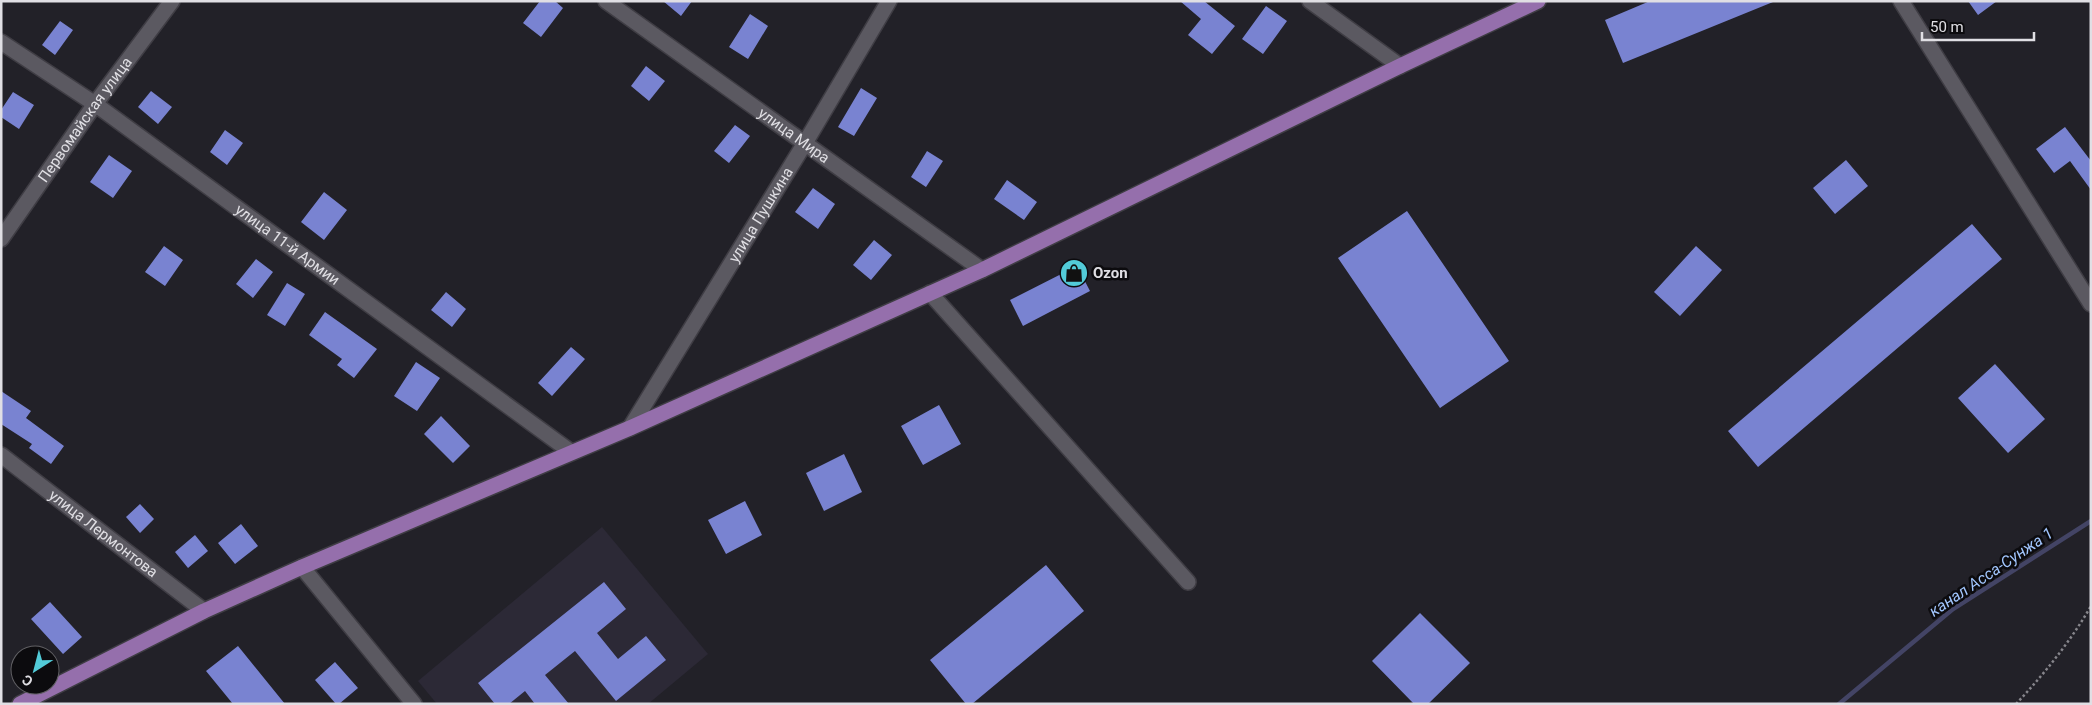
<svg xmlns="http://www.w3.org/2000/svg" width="2092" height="705" viewBox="0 0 2092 705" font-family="Roboto,sans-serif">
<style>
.built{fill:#2c2936}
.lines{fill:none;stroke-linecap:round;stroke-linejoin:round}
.stream{stroke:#434465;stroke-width:4.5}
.building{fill:#7983d1}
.minor-casing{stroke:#3f3d44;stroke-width:18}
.major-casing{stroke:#3f3d44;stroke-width:18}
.path{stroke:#86858b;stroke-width:2.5;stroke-dasharray:2.5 2.5;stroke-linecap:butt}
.minor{stroke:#5b5961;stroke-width:15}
.major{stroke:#956fac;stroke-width:15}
.labels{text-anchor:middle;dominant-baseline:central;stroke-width:5;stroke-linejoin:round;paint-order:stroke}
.street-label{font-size:15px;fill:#e0dfe4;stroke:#0c0b0e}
.poi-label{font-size:15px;font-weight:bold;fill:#e0dfe4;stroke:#0c0b0e;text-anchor:start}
.water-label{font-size:16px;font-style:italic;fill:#a2c6fe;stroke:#0c0b0e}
</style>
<rect width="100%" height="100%" fill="#222128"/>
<!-- built -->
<path class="built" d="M 602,527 L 708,654 L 648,704 L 437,704 L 418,681 Z"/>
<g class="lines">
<!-- stream -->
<path class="stream" d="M 1839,704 L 1953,609 L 2091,521"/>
</g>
<!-- building -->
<path class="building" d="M 540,1 L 555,1 L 563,8 L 541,37 L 523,23 Z
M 663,1 L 692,1 L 681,16 Z
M 1180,1 L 1204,1 L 1235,26 L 1212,54 L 1188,35 L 1201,19 Z
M 1650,1 L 1773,1 L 1773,2 L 1623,63 L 1605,20 Z
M 1968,1 L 1997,1 L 1978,15 Z
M 1266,6 L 1287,21 L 1263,54 L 1242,39 Z
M 750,14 L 768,26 L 748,59 L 729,47 Z
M 60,21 L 73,30 L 55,55 L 42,45 Z
M 646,66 L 665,81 L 649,101 L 631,86 Z
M 861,88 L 877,98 L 854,136 L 838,127 Z
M 151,91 L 172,107 L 158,124 L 138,107 Z
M 13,92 L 34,105 L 19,129 L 1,117 L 1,110 Z
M 735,125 L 750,136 L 729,163 L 714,151 Z
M 2065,127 L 2091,161 L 2091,190 L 2070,161 L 2054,173 L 2036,149 Z
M 225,130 L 243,143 L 227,165 L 210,152 Z
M 927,151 L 943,161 L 926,187 L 911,177 Z
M 109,155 L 132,171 L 113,198 L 90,182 Z
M 1846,160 L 1868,186 L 1835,214 L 1813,188 Z
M 1007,180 L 1037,202 L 1024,220 L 994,199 Z
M 813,188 L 835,204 L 818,229 L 795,212 Z
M 324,192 L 347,210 L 324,240 L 301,222 Z
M 1407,211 L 1509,361 L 1440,408 L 1338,258 Z
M 1972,224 L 2002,259 L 1758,467 L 1728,431 Z
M 874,240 L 892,255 L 871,280 L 853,265 Z
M 164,246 L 183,260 L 165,286 L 145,272 Z
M 1696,246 L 1722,270 L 1680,316 L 1654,292 Z
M 256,259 L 273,272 L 253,298 L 236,284 Z
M 1077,266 L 1090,291 L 1023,326 L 1010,300 Z
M 287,283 L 305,294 L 285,326 L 267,315 Z
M 446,292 L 466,309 L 452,327 L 431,310 Z
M 325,312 L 377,349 L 354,378 L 337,365 L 342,359 L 309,335 Z
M 571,347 L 585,359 L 552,396 L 538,383 Z
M 416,362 L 440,378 L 417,411 L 394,396 Z
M 1995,364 L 2045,419 L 2008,453 L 1958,398 Z
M 1,391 L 31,411 L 26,418 L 64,446 L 51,464 L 29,448 L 32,444 L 1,424 Z
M 939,405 L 961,444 L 923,465 L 901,426 Z
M 441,416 L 470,446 L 453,463 L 424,434 Z
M 844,454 L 862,492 L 824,511 L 806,473 Z
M 745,501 L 762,535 L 726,554 L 708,520 Z
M 140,504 L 154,519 L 140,533 L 126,517 Z
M 241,524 L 258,546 L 235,564 L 218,543 Z
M 195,535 L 208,551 L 188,568 L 175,552 Z
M 1046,565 L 1084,611 L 972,704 L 966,704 L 930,660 Z
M 604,582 L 626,609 L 597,633 L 618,659 L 646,636 L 666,660 L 616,701 L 575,651 L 545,675 L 569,704 L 535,704 L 525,691 L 509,704 L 495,704 L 478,683 Z
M 50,602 L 82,637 L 63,654 L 31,619 Z
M 1420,613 L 1470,663 L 1428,704 L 1414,704 L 1372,661 Z
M 238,646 L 285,704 L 233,704 L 206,671 Z
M 335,662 L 358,688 L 339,704 L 336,704 L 315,680 Z"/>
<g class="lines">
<defs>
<g id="minor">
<path id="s1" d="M 606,1 L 982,270"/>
<path d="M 1310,1 L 1400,66"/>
<path d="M 1901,1 L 2091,304"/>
<path id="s2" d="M 1,42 L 95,104 L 571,452"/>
<path id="s3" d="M 1,239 L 95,104 L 172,1"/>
<path d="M 930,293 L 1188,582"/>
<path id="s4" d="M 630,428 L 805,143 L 889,1"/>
<path id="s5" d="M 1,455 L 204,611"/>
<path d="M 302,567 L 414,704"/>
</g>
<path id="major" d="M 20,704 L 204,611 L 302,567 L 630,428 L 982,270 L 1400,66 L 1538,1"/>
</defs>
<!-- minor casing -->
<use href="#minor" class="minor-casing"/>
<!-- major casing -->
<use href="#major" class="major-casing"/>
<!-- path -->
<path class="path" d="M 2016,704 C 2045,673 2070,642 2091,606"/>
<!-- minor -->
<use href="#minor" class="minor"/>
<!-- major -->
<use href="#major" class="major"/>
</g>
<!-- icons -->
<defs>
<symbol id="shop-disc" viewBox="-11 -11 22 22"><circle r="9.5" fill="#52cbd8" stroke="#0c0b0e"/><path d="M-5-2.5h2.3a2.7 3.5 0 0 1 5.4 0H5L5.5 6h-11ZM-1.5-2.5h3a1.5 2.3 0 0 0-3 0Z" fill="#111"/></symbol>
</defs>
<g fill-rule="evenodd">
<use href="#shop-disc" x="1058" y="257" width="32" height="32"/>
</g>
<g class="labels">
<!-- street labels -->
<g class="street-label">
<text stroke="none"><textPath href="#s3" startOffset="146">Первомайская улица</textPath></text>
<text stroke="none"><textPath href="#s1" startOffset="231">улица Мира</textPath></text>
<text stroke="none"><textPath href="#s4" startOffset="250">улица Пушкина</textPath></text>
<text stroke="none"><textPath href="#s2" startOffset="351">улица 11-й Армии</textPath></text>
<text stroke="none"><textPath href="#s5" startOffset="129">улица Лермонтова</textPath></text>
</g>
<!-- poi labels -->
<g class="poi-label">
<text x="1093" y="273">Ozon</text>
</g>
<!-- water labels -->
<g class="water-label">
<text transform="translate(1991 572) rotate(-34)">канал Асса-Сунжа 1</text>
</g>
</g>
<!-- border -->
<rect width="2092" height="705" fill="none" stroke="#e0dfe4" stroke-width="5"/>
<!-- north arrow -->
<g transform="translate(35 670) rotate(216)"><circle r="24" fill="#0c0b0e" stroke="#616064"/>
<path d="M0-4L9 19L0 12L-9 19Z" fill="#52cbd8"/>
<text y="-8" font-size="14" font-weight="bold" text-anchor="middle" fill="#e0dfe4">С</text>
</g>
<!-- scale -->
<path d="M1922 32v8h112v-8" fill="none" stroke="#e0dfe4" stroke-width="2.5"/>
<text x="1930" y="32" font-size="15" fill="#e0dfe4" stroke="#0c0b0e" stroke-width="4" paint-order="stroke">50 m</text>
</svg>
